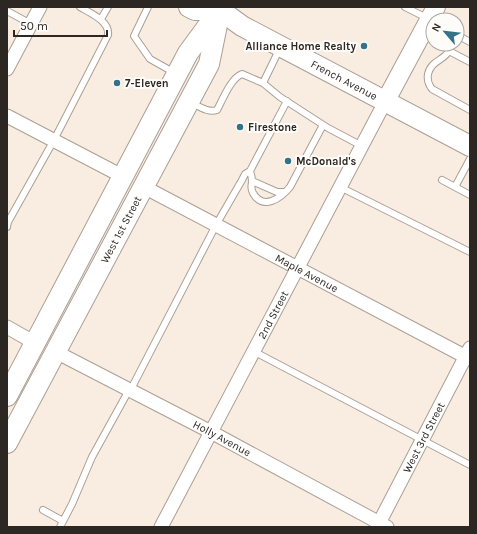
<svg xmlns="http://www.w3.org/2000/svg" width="477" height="534" viewBox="0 0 477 534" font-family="Karla,sans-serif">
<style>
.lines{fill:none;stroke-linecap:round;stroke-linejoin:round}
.lane-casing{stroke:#ab9f94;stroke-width:8}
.street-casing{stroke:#ab9f94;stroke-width:15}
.secondary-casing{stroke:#ab9f94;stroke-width:20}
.primary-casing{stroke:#ab9f94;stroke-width:22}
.lane{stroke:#fff;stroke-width:6}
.street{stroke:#fff;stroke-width:13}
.secondary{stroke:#fff;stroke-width:18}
.primary{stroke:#fff;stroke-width:20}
.poi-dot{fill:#337287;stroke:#fefcf9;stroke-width:1.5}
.labels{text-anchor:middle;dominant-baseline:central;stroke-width:4;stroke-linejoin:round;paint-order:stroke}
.poi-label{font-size:11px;font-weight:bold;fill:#2c2723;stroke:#fefcf9;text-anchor:start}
.street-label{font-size:11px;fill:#2c2723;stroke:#fefcf9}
</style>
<rect width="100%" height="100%" fill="#f9ece0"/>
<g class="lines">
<defs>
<path id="lane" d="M 148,7 L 134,36 L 150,59 L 175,73
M 405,7 L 427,18
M 7,11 L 31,24
M 101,19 L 108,7
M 457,35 L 470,42
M 450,44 C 450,45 450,49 449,50 C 446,60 431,60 428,74 C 427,80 428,84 432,89 L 470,110
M 280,48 L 263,83 L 280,97 L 328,128 L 362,146
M 449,51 L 470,62
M 192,103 C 200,107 209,113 217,110 C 223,99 231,78 242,74 L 263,83
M 250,171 C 251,174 252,178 252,181 C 252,185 250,188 253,193 C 263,211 281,198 290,187 L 323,125
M 442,180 L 470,195
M 252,181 L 277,192 L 285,192
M 340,187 L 470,252
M 455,187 L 470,159
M 7,227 L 8,222 L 54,140 L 108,35 C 110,21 90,13 80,7
M 253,351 L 470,465
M 130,391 L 216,225 L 242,180 L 245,174 L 250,171 L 287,101
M 43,510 L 63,521
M 60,527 L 72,504 L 92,457 L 129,390"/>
<g id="street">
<path d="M 7,69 L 40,7"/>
<path d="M 7,116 L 122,176"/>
<path id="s1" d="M 144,187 L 470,359"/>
<path d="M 7,327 L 35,343"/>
<path id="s2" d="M 56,352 L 211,432 L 387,527"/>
<path id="s3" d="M 161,527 L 385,102"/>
<path id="s4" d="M 377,527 L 470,348"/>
</g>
<path id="secondary" d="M 385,102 L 436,7"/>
<g id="primary">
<path d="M 189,7 L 195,10 L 220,10"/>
<path id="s5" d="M 217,7 L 220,10 L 242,26 L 470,146"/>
<path d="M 7,396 L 188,53 L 216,15"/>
<path id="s6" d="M 7,443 L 209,64 L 220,10"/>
</g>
</defs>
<!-- lane casing -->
<use href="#lane" class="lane-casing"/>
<!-- street casing -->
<use href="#street" class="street-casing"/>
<!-- secondary casing -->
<use href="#secondary" class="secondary-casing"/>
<!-- primary casing -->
<use href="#primary" class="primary-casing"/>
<!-- lane -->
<use href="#lane" class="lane"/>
<!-- street -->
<use href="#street" class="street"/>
<!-- secondary -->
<use href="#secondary" class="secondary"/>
<!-- primary -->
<use href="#primary" class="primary"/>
</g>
<!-- markers -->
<g class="poi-dot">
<circle cx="364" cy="46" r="4"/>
<circle cx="117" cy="83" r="4"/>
<circle cx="240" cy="127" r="4"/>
<circle cx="288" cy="161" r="4"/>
</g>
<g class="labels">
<!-- poi labels -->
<g class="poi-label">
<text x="356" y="46" text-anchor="end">Alliance Home Realty</text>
<text x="125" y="83">7-Eleven</text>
<text x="248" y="127">Firestone</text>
<text x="296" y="161">McDonald's</text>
</g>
<!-- street labels -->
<g class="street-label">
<text stroke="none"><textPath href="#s5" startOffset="147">French Avenue</textPath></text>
<text stroke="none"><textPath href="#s6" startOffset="242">West 1st Street</textPath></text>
<text stroke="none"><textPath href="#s1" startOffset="184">Maple Avenue</textPath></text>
<text stroke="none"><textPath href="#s3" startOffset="240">2nd Street</textPath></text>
<text stroke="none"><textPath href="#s2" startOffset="187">Holly Avenue</textPath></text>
<text stroke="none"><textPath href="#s4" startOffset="101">West 3rd Street</textPath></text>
</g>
</g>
<!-- border -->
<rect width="477" height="534" fill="none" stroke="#2c2723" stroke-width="16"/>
<!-- north arrow -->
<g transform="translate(445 32) rotate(298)"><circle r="19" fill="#fefcf9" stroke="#aaa7a3"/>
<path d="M0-3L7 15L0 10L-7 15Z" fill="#337287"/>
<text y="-6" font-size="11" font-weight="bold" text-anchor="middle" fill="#2c2723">N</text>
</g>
<!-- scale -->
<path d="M14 30v6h93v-6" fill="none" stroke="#2c2723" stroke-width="2"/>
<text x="20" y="30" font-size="12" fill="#2c2723" stroke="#fefcf9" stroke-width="3" paint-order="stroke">50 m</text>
</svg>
